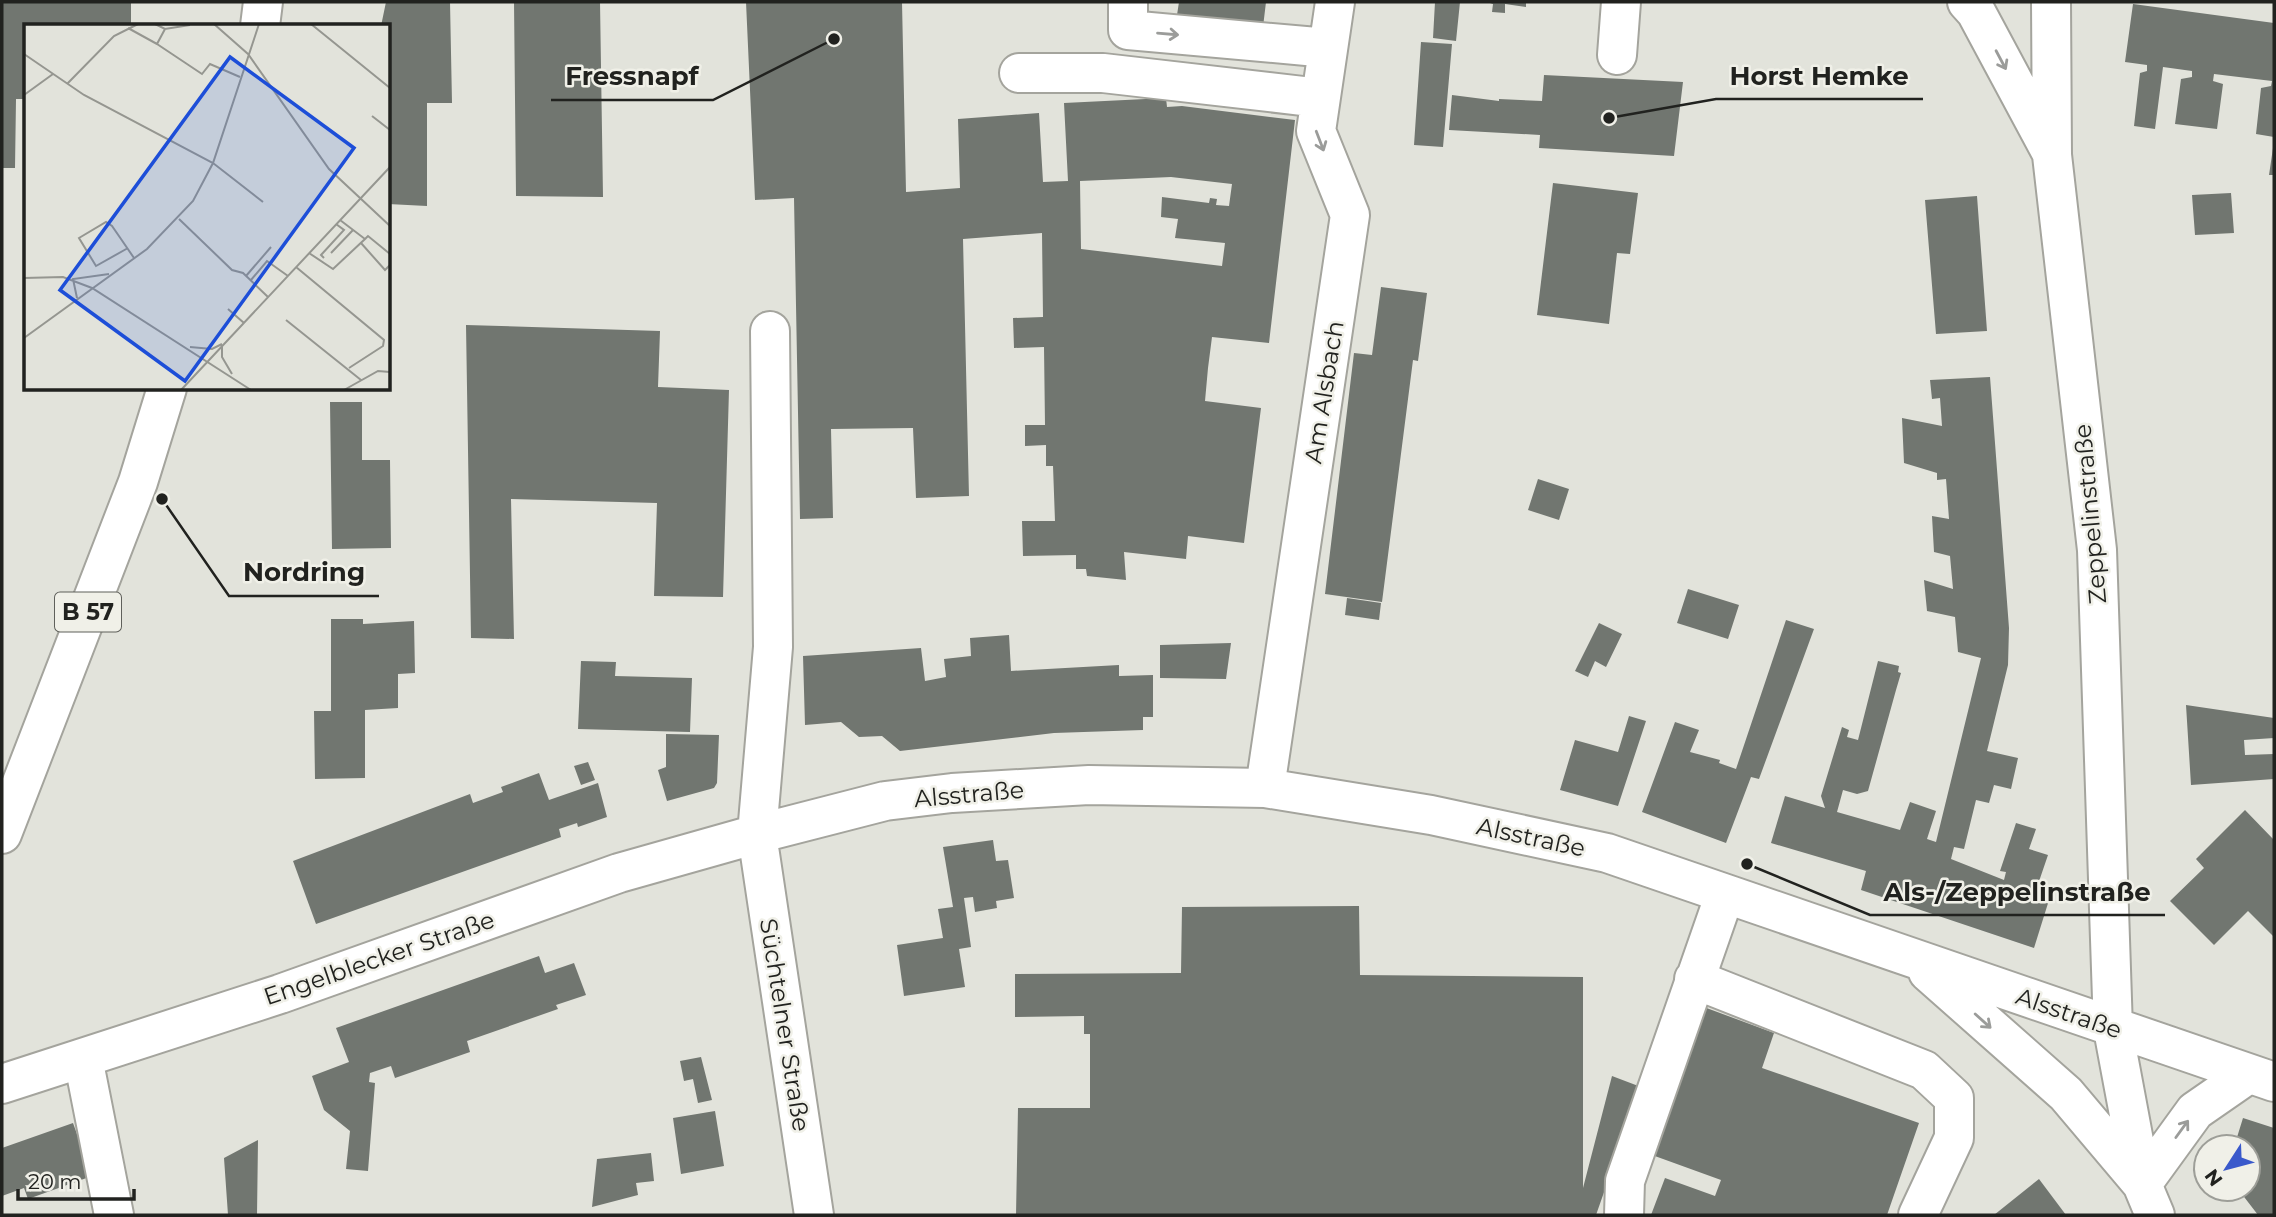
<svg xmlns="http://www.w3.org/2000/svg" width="2276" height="1217" viewBox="0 0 2276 1217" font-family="Montserrat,sans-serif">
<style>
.building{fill:#717670;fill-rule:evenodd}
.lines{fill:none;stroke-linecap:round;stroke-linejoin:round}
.minor-casing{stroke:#a4a49d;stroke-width:42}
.major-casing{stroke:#a4a49d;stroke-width:42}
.minor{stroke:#fff;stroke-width:38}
.major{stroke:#fff;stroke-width:38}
.oneway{stroke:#9b9c9a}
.labels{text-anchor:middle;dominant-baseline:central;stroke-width:5;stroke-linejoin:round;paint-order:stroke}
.shield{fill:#f0f0e8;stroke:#5f605b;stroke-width:2}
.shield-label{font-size:23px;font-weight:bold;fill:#21221f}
.street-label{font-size:24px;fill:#21221f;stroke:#f0f0e8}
.inset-road{fill:none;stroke:#959690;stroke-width:2}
.view{fill:#1d4ed8;fill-opacity:0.15;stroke:#1d4ed8;stroke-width:3.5}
.inset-edge{fill:none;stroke:#21221f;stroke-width:3.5}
.leader{fill:none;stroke:#21221f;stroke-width:2.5}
.callout-dot{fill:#21221f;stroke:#f0f0e8;stroke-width:2.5}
.callout-label{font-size:26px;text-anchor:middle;font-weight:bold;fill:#21221f;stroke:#f0f0e8;stroke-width:5;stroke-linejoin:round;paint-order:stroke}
</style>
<rect width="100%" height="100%" fill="#e2e3db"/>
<!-- building -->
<path class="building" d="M 2,2 L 131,2 L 131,26 L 26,26 L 26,99 L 16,99 L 15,168 L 2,168 Z
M 386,2 L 450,2 L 452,103 L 427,103 L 427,206 L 388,204 L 388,26 L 381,26 Z
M 514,2 L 600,2 L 603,197 L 516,196 Z
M 746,2 L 902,2 L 906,192 L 960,188 L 958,119 L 1039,113 L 1043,182 L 1068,181 L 1064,103 L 1166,98 L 1167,107 L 1182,106 L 1295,120 L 1269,343 L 1212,337 L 1208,368 L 1205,401 L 1261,408 L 1244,543 L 1188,536 L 1186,559 L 1124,552 L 1126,580 L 1087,576 L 1086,569 L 1076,569 L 1076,555 L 1023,556 L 1022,521 L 1055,521 L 1053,466 L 1046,466 L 1046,445 L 1025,446 L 1025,425 L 1045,425 L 1044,347 L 1014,348 L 1013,318 L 1043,317 L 1042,233 L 963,239 L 969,496 L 916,498 L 913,428 L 831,429 L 833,518 L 800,519 L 794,198 L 755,200 ZM 1171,177 L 1232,184 L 1229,206 L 1216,205 L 1217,199 L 1210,198 L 1209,203 L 1162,197 L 1161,217 L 1178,219 L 1175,238 L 1225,243 L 1222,266 L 1081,249 L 1080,181 Z
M 1179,2 L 1266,2 L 1263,27 L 1177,15 Z
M 1435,2 L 1460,2 L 1456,41 L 1433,38 Z
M 1487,2 L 1526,2 L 1526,7 L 1505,4 L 1505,13 L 1492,12 L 1493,4 Z
M 2133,4 L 2274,23 L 2274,137 L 2256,134 L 2261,88 L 2271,86 L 2272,81 L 2214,74 L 2213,81 L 2223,84 L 2217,129 L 2175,124 L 2181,79 L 2192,77 L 2192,71 L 2163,67 L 2155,129 L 2134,126 L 2140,73 L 2147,71 L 2147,65 L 2125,62 Z
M 1421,42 L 1452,44 L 1443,147 L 1414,145 Z
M 1544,75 L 1683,82 L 1674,156 L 1539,148 L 1540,135 L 1449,130 L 1452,95 L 1499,101 L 1499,99 L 1542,101 Z
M 2273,148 L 2274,175 L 2269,175 Z
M 1553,183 L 1638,193 L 1630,254 L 1617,253 L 1609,324 L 1537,315 Z
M 2231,193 L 2234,233 L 2195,235 L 2192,195 Z
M 1977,196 L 1987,331 L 1936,334 L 1925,200 Z
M 1381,287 L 1427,293 L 1418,361 L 1413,360 L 1382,602 L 1325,594 L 1354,353 L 1372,355 Z
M 466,325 L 660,331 L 658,387 L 729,390 L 723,597 L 654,596 L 657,503 L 511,499 L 514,639 L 471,638 Z
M 1990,377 L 2009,628 L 2008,665 L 1987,751 L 2018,758 L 2011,789 L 1994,785 L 1989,803 L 1976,800 L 1964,849 L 1954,847 L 1951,859 L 2004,880 L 2006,872 L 2000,871 L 2016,823 L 2036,829 L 2029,849 L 2048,855 L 2034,896 L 2049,900 L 2034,948 L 1861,890 L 1866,871 L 1771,843 L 1785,796 L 1825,808 L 1821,796 L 1842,727 L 1849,730 L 1847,737 L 1858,740 L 1878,661 L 1899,666 L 1898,672 L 1901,673 L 1896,690 L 1868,791 L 1857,794 L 1843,790 L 1837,812 L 1900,830 L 1910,802 L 1936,811 L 1927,839 L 1936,842 L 1981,658 L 1958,652 L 1955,617 L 1927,611 L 1924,580 L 1953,589 L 1950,556 L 1934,552 L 1932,516 L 1949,519 L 1946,479 L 1937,480 L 1937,473 L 1904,463 L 1902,418 L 1942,426 L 1940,398 L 1932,399 L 1930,380 Z
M 330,402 L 362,402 L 362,460 L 390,460 L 391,548 L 332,549 Z
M 1538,479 L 1569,489 L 1559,520 L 1528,510 Z
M 1688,589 L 1739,605 L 1728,639 L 1677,623 Z
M 1347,598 L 1381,603 L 1379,620 L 1345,615 Z
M 331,619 L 363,619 L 363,624 L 414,621 L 415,673 L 398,674 L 398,708 L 365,710 L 365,778 L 315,779 L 314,711 L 331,711 Z
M 1786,620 L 1814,629 L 1759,779 L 1751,777 L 1726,843 L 1642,812 L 1675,722 L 1699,730 L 1690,752 L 1720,760 L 1719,763 L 1736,769 Z
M 1599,623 L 1622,634 L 1606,667 L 1595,661 L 1588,677 L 1575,671 Z
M 1009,635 L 1011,671 L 1119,665 L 1119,676 L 1153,675 L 1153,717 L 1143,717 L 1143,730 L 1054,733 L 900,751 L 882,736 L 859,737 L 841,722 L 805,725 L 803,656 L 921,648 L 925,681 L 946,677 L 944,659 L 971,656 L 970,638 Z
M 1231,643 L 1226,679 L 1160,678 L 1160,645 Z
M 581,661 L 616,662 L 615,676 L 692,678 L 690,732 L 578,729 Z
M 2186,705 L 2274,718 L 2274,738 L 2244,740 L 2245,755 L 2274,754 L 2274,779 L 2191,785 Z
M 1629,716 L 1646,721 L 1618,806 L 1560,790 L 1575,740 L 1618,752 Z
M 666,734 L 719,735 L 717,783 L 714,788 L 667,801 L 658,770 L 666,767 Z
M 588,762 L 595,780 L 581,785 L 574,766 Z
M 539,773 L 549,800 L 598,783 L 607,817 L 578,827 L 577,823 L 559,829 L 561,837 L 316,924 L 293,861 L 470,794 L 473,803 L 503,792 L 501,787 Z
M 2245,810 L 2274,840 L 2274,937 L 2248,911 L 2214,945 L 2170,901 L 2204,868 L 2196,859 Z
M 993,840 L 996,861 L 1008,860 L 1014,898 L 996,901 L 997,908 L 975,912 L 973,897 L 964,898 L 971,947 L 959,949 L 965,987 L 904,996 L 897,945 L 943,938 L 938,909 L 953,907 L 943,847 Z
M 1359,906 L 1360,975 L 1583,977 L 1583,1188 L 1612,1076 L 1641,1087 L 1596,1215 L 1016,1215 L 1018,1108 L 1090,1108 L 1090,1034 L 1084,1034 L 1084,1016 L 1015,1017 L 1015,974 L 1181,973 L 1182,907 Z
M 539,956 L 545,973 L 574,963 L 586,995 L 556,1005 L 558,1009 L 467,1041 L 470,1052 L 395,1078 L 391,1066 L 370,1073 L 369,1082 L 375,1083 L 368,1171 L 346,1169 L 350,1131 L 324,1110 L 312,1076 L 349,1062 L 336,1028 Z
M 1693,1003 L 1774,1033 L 1762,1068 L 1919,1123 L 1887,1215 L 1651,1215 L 1665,1178 L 1715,1196 L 1721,1180 L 1641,1151 Z
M 701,1057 L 712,1100 L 698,1103 L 693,1079 L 684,1081 L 680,1061 Z
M 715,1111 L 724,1166 L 681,1174 L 673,1118 Z
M 2243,1118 L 2274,1128 L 2274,1215 L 2258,1215 L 2238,1189 L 2248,1189 L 2248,1147 L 2234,1147 Z
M 73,1123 L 92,1176 L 28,1199 L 24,1188 L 2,1196 L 2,1148 Z
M 258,1140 L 257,1215 L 228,1215 L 224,1158 Z
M 651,1153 L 654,1181 L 636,1183 L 638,1195 L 592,1207 L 597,1159 Z
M 2039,1179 L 2066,1215 L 1994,1215 Z"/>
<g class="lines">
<defs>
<path id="minor" d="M 1128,2 L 1128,30 L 1328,48
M 1967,2 L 1976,12 L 2050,150
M 2051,2 L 2052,155 L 2097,550 L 2113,1029 L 2142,1184 L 2155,1215
M 1617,55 L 1621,2
M 1019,73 L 1103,73 L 1320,98
M 770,331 L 773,647 L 757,834 L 814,1215
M 1265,788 L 1350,215 L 1316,131 L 1335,2
M 1928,972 L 2066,1094 L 2142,1184 L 2195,1111 L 2247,1075
M 1694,979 L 1924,1070 L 1954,1098 L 1954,1138 L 1918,1215
M 83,1058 L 114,1215
M 2,1084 L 280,994 L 619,873 L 757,834 L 885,801 L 952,793 L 1089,785 L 1265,788 L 1431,815 L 1607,853 L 2274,1082
M 1624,1215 L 1625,1181 L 1725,894"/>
<path id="major" d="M 260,26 L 263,2
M 2,834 L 138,482 L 167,388"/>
</defs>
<!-- minor casing -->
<use href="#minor" class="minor-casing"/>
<!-- major casing -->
<use href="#major" class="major-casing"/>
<!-- minor -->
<use href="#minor" class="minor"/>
<!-- major -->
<use href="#major" class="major"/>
</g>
<!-- one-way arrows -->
<defs><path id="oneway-shaft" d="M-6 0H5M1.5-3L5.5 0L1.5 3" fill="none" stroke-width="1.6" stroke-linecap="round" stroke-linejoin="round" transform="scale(1.75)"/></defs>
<g class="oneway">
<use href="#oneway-shaft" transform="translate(1168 34) rotate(5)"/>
<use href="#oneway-shaft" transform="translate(2001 60) rotate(62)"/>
<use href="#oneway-shaft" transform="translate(1320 141) rotate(69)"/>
<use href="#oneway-shaft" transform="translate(1983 1021) rotate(42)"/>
<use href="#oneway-shaft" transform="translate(2182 1129) rotate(-54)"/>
</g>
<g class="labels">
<!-- shield labels -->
<rect class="shield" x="55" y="592.5" width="66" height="39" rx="5"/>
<g class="shield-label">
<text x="88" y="612">B 57</text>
</g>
<!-- street labels -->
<g class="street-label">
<text transform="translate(1324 392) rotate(-81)">Am Alsbach</text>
<text transform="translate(2090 514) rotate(-95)">Zeppelinstraße</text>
<text transform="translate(969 794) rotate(-5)">Alsstraße</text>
<text transform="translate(1531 837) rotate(12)">Alsstraße</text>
<text transform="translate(379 958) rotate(-19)">Engelblecker Straße</text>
<text transform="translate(2069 1013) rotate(19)">Alsstraße</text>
<text transform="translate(785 1025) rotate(81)">Süchtelner Straße</text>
</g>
</g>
<!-- overview -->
<g transform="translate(24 24)">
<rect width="366" height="366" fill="#e2e3db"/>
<path class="inset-road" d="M 131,0 L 141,5 L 166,1M 190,0 L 224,30 L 305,145 L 366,202M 287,0 L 366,64M 104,4 L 133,20M 141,5 L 133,20 L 178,50 L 186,40 L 216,53M 0,30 L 60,71 L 189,139 L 239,178M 43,60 L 90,12 L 114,0M 0,71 L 29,50M 348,92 L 366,106M 155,195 L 208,246 L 219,249 L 244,273M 341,215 L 344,212 L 366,230M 337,219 L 361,246 L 366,241M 104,224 L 72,242 L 55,214 L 82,198 L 88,202 L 97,215 L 110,234M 285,229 L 309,245 L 341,215 L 316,196M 307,229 L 329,206M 300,234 L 297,231 L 320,206 L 312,200M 272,243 L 360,316 L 359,322 L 325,344M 222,252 L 247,223M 0,254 L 39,253 L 68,264 L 227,366M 227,256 L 243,237 L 264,252M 53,274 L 49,255 L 85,250M 204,285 L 220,299M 262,296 L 337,356M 0,314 L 123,225 L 169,177 L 189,139 L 235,0M 166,323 L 188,325 L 198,320M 198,323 L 198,333 L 208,350M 157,366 L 366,143M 320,366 L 354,347 L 366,348"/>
<path class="view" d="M 206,33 L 330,124 L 161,357 L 36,266 Z"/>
<rect width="366" height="366" class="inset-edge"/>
</g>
<!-- callouts -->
<path class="leader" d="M1609 118L1716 99H1923M834 39L713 100H551M162 499L229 596H379M1747 864L1870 915H2165"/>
<g class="callout-dot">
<circle cx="1609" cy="118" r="7"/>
<circle cx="834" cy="39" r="7"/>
<circle cx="162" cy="499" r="7"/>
<circle cx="1747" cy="864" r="7"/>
</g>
<g class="callout-label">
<text x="1819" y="85">Horst Hemke</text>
<text x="632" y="85">Fressnapf</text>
<text x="304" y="581">Nordring</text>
<text x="2017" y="901">Als-/Zeppelinstraße</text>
</g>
<!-- border -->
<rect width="2276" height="1217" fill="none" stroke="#21221f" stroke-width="7"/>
<!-- north arrow -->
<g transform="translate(2227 1168) rotate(234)"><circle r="33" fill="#f0f0e8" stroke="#9d9e98" stroke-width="2"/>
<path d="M0-5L12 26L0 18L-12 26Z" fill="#3a59cb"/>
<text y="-10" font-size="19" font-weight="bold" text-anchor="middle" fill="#21221f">N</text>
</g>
<!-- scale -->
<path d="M18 1189v10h116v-10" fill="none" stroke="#21221f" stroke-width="3.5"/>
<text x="28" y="1189" font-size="21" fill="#21221f" stroke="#f0f0e8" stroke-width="5" paint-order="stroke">20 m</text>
</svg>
